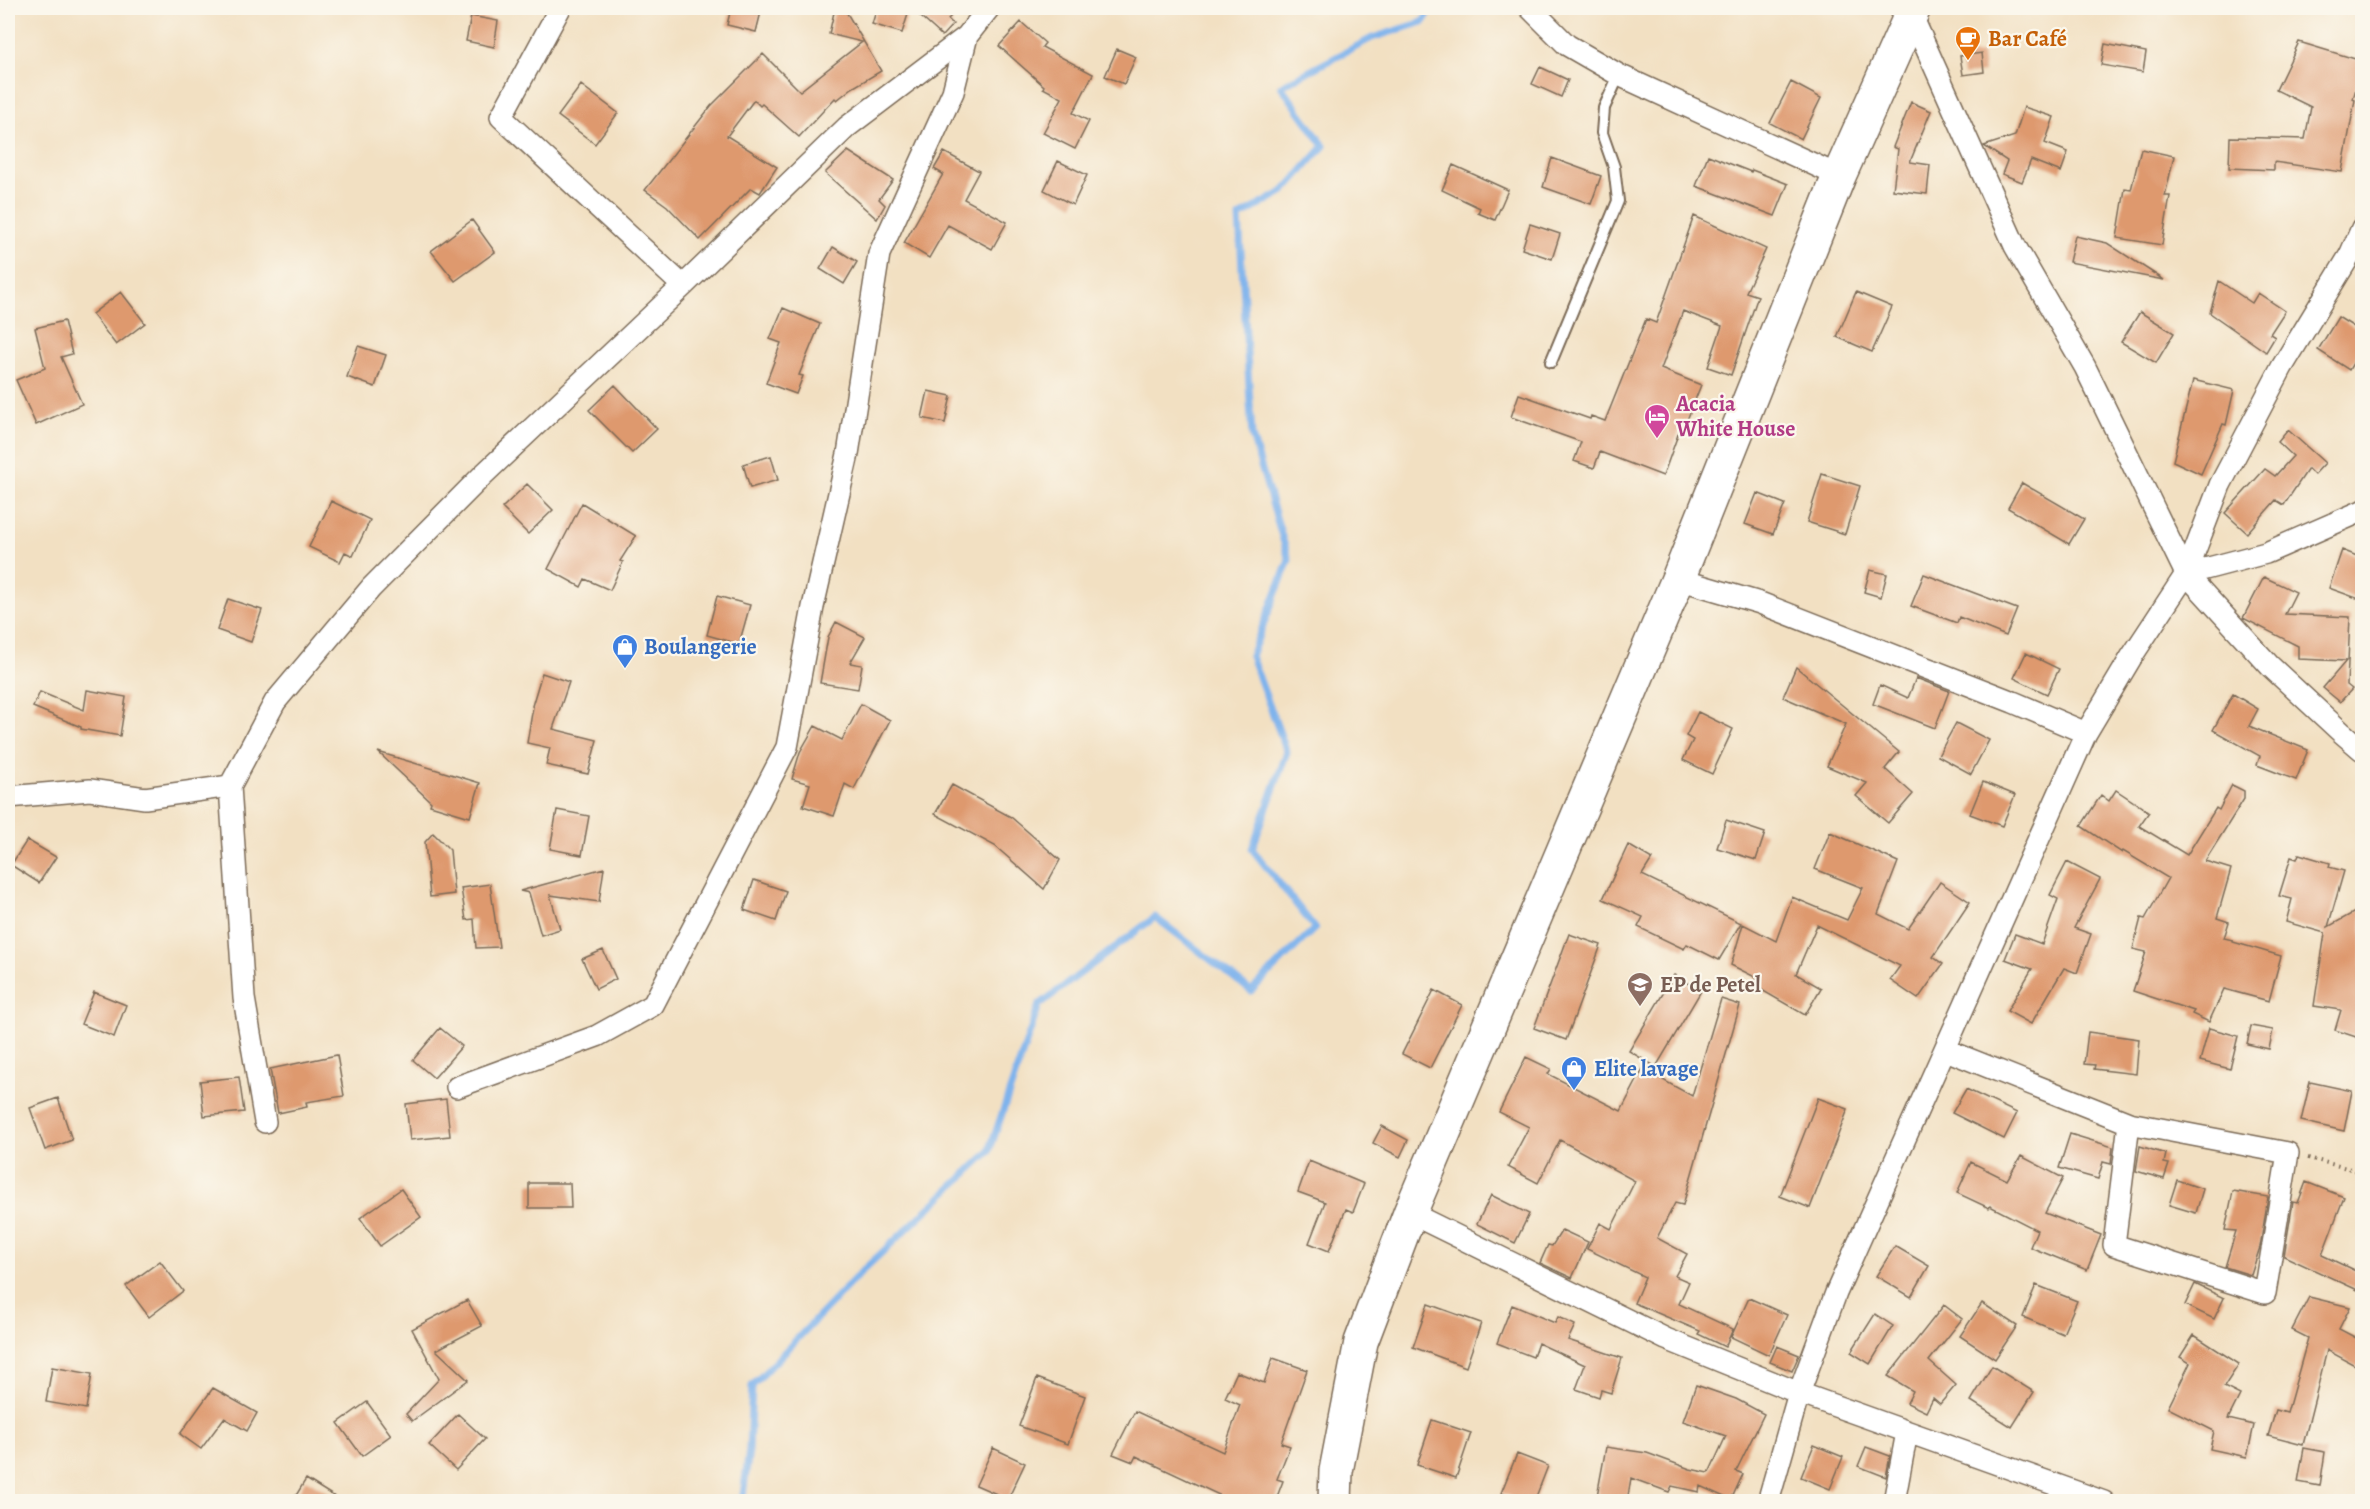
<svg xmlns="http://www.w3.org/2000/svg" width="2370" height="1509" viewBox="0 0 2370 1509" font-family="Alegreya,serif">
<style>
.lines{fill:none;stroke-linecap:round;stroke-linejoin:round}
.stream{stroke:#7fb3ec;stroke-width:7}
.building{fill:#de996e}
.service-casing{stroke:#7b6a57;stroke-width:14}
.minor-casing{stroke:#7b6a57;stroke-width:24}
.trunk-casing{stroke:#7b6a57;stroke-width:36}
.path{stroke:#7b6a57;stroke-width:4;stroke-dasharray:1.5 4.5;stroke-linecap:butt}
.service{stroke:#fff;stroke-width:10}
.minor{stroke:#fff;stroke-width:21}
.trunk{stroke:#fff;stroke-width:33}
.labels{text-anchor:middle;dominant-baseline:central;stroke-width:4.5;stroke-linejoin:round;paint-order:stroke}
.food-label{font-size:22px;font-weight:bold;fill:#c56008;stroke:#fbf7ec;text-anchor:start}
.hotel-label{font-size:22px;font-weight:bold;fill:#b23c85;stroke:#fbf7ec;text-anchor:start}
.shop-label{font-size:22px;font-weight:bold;fill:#366cbe;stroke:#fbf7ec;text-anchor:start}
.education-label{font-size:22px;font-weight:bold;fill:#785e54;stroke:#fbf7ec;text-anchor:start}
</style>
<rect width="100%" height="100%" fill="#fbf7ec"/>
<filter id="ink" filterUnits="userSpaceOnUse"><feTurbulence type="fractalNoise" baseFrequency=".0167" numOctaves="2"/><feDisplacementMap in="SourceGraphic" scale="12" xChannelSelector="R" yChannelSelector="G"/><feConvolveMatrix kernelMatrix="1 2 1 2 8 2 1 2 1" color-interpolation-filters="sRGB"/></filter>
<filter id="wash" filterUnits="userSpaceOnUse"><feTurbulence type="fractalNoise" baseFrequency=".008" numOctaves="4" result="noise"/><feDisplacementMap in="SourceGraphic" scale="24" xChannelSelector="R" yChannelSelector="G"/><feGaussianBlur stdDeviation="1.35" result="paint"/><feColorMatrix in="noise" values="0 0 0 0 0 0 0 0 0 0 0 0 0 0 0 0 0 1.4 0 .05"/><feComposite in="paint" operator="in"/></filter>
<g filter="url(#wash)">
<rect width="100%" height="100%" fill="#f2e0c2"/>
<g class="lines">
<!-- stream -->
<path class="stream" d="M 742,1502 L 749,1450 L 752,1386 L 860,1273 L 989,1152 L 1039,1005 L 1155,917 L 1251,991 L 1315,928 L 1252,849 L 1287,752 L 1251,656 L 1289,560 L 1252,436 L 1239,217 L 1284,191 L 1324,146 L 1281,86 L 1372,38 L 1423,22 L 1432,8"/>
</g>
<g id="blocks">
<!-- building -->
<path class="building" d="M 731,8 L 762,8 L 756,32 L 727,25 Z
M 835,8 L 844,8 L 881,71 L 852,88 L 837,100 L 835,98 L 799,137 L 762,104 L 760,106 L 754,100 L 727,136 L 777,167 L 760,193 L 751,188 L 700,240 L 667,206 L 645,190 L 711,106 L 763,54 L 800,91 L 862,42 L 829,34 Z
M 877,8 L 910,8 L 902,33 L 872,24 Z
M 911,8 L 959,8 L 948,19 L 953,24 L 942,36 Z
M 471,16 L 498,21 L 494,47 L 466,41 Z
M 1021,22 L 1045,43 L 1042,47 L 1093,74 L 1073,113 L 1089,121 L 1075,149 L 1043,133 L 1062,98 L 1043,88 L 1044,86 L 999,46 Z
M 2299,42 L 2362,61 L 2362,68 L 2353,99 L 2355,100 L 2342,172 L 2274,162 L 2274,170 L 2229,168 L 2230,137 L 2305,139 L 2311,107 L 2276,90 Z
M 2105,44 L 2146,52 L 2143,72 L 2101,65 Z
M 1117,49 L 1136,57 L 1124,84 L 1105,76 Z
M 1982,53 L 1984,72 L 1963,75 L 1960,56 Z
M 1540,67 L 1568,80 L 1561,97 L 1532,84 Z
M 1791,82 L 1821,98 L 1801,139 L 1770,123 Z
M 581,85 L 618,113 L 595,144 L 558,116 Z
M 1911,102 L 1931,111 L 1910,162 L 1930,165 L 1927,194 L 1893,190 L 1898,149 L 1893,147 Z
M 2024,107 L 2054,117 L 2045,143 L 2068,152 L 2061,172 L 2031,160 L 2022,182 L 2002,174 L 2007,161 L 1984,146 L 2015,136 Z
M 2141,149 L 2174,156 L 2165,196 L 2170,196 L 2162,245 L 2117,238 L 2125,189 L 2131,190 Z
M 848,151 L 893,180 L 879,199 L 885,205 L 877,219 L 825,173 Z
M 944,152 L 979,171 L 964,199 L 1007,222 L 992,249 L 948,225 L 929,258 L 904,243 L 943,174 L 934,169 Z
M 1708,155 L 1751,172 L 1752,170 L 1788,184 L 1775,216 L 1696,186 Z
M 1552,158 L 1601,176 L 1591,204 L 1543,187 Z
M 1058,161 L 1087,175 L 1073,205 L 1044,190 Z
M 1453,165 L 1508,190 L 1495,220 L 1478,213 L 1480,208 L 1442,190 Z
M 1694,216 L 1766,249 L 1746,292 L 1758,296 L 1731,375 L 1708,367 L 1722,326 L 1683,311 L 1661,369 L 1701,385 L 1683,430 L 1680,429 L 1663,476 L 1600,452 L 1594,468 L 1574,461 L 1581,442 L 1511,417 L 1519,394 L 1590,419 L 1591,416 L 1605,421 L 1646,319 L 1656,323 Z
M 472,220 L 495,252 L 455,281 L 431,251 Z
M 1530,224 L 1560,234 L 1552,259 L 1522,249 Z
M 2075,236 L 2107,243 L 2164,280 L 2069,262 Z
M 833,247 L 857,262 L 844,284 L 820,269 Z
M 2219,281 L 2252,303 L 2258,293 L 2285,311 L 2270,334 L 2275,337 L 2266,352 L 2210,313 Z
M 121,292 L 145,323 L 116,345 L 92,314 Z
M 1856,292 L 1892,307 L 1872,352 L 1837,337 Z
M 783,308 L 820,324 L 799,375 L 803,376 L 796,394 L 766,383 L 781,343 L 770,339 Z
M 2140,312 L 2174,333 L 2156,363 L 2121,342 Z
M 2338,317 L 2362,332 L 2362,348 L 2349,370 L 2318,350 Z
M 64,321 L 72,354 L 61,357 L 82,404 L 36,425 L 16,380 L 45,368 L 35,328 Z
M 358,346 L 386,355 L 375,387 L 347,377 Z
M 2193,380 L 2234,390 L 2226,425 L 2223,424 L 2201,474 L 2173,461 Z
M 615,385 L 657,429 L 632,453 L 589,410 Z
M 928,391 L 951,396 L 945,423 L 922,418 Z
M 2288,430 L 2325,463 L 2314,475 L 2308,469 L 2284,505 L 2276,500 L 2247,533 L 2225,513 L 2265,469 L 2275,476 L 2293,456 L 2278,442 Z
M 771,456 L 778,480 L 750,488 L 743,464 Z
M 1822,474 L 1860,486 L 1845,534 L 1807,522 Z
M 2022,483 L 2084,519 L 2069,544 L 2008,508 Z
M 527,484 L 553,510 L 528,534 L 502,508 Z
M 1757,493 L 1785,504 L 1773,534 L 1745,524 Z
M 331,501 L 370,520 L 353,556 L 345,552 L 340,562 L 309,547 Z
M 582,503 L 636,536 L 620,561 L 623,562 L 610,590 L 585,579 L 581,587 L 548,569 Z
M 2342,550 L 2362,558 L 2362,600 L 2329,588 Z
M 1870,570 L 1887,574 L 1881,597 L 1864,592 Z
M 1924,574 L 2017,609 L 2006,636 L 1959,617 L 1957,623 L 1911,606 Z
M 2264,577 L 2296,592 L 2285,614 L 2350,617 L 2347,685 L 2352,689 L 2340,702 L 2323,688 L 2346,661 L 2298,659 L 2298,646 L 2243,618 Z
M 717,596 L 750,605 L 739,644 L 707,635 Z
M 228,599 L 262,610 L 251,642 L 217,630 Z
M 836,622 L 865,637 L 850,663 L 862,665 L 858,689 L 820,683 L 828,637 Z
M 2026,653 L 2059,669 L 2047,694 L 2014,678 Z
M 1796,667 L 1899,752 L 1885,769 L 1913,794 L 1888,823 L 1856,796 L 1867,783 L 1827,766 L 1846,724 L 1783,697 Z
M 542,673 L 569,682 L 553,729 L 597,740 L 588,774 L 546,765 L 550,748 L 527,743 L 533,707 L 532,706 Z
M 1916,678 L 1949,691 L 1935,728 L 1873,704 L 1880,685 L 1908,698 Z
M 87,690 L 126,697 L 120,736 L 81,729 L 81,727 L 33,707 L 40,692 L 84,710 Z
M 2233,694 L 2258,709 L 2249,726 L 2308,750 L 2296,780 L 2257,765 L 2260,756 L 2213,730 Z
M 861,704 L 890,720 L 854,789 L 845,784 L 834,816 L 803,806 L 810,784 L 792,779 L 800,752 L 815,726 L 842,740 Z
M 1698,712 L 1733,729 L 1712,774 L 1683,760 L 1693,740 L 1686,736 Z
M 1956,723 L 1989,740 L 1971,774 L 1938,756 Z
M 378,752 L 480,783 L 470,817 L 430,805 L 431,802 Z
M 1983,782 L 2015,795 L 2002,826 L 1970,814 Z
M 952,785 L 1011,817 L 1060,860 L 1044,889 L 995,846 L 935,814 Z
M 2232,785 L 2244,791 L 2244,799 L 2205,861 L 2231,869 L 2217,918 L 2229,922 L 2224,938 L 2233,940 L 2233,942 L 2281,956 L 2269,1001 L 2224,989 L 2209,1022 L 2192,1014 L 2194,1011 L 2133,991 L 2146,952 L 2133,949 L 2141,918 L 2145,919 L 2168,878 L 2123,851 L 2122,853 L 2081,826 L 2101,795 L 2109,801 L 2116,790 L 2149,812 L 2139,826 L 2187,855 L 2216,808 L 2219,810 Z
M 557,810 L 589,816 L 582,855 L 550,849 Z
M 1726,820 L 1765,833 L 1756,860 L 1717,848 Z
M 1830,832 L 1898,862 L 1878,914 L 1908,929 L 1940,882 L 1970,902 L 1933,957 L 1943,964 L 1918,999 L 1890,980 L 1900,966 L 1817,925 L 1796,974 L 1821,988 L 1805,1015 L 1753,985 L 1757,978 L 1731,965 L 1743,924 L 1776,941 L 1792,897 L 1847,920 L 1863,888 L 1815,869 Z
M 433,833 L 450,850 L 454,894 L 430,897 L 425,842 Z
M 27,840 L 56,857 L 39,883 L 11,865 Z
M 1628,845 L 1652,859 L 1642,875 L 1741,923 L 1719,960 L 1687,944 L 1684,949 L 1638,927 L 1643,917 L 1603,899 Z
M 2299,854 L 2330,863 L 2329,867 L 2344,871 L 2328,927 L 2362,908 L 2362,1039 L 2335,1030 L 2341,1010 L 2314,1006 L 2325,933 L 2286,922 L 2292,899 L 2279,896 L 2291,857 L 2297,859 Z
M 2067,862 L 2100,879 L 2074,928 L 2091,934 L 2077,973 L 2064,968 L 2031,1024 L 2007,1011 L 2032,969 L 2005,959 L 2015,934 L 2042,944 L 2058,899 L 2050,895 Z
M 604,868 L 599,902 L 550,895 L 560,929 L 541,935 L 529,893 L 520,891 Z
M 754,880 L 786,891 L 776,921 L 744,910 Z
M 490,884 L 499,947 L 476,948 L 474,919 L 466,920 L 461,888 Z
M 1569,934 L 1601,945 L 1566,1040 L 1534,1028 Z
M 603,950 L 616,979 L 596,989 L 582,959 Z
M 1674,975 L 1701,991 L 1656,1067 L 1629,1051 Z
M 1434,990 L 1462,1005 L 1430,1068 L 1402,1054 Z
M 94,992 L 126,1005 L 114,1037 L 81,1024 Z
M 1721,999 L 1740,1005 L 1683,1205 L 1675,1203 L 1657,1238 L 1687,1254 L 1675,1276 L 1689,1282 L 1679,1304 L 1733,1329 L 1725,1347 L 1698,1334 L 1700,1331 L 1634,1303 L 1645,1277 L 1587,1249 L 1600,1223 L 1611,1229 L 1635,1181 L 1560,1140 L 1538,1183 L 1508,1167 L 1529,1127 L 1499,1112 L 1526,1057 L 1551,1069 L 1548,1074 L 1621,1111 L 1643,1069 L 1692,1096 Z
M 2251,1026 L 2273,1030 L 2269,1049 L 2247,1044 Z
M 440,1028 L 462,1046 L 434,1078 L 413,1060 Z
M 2209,1028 L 2238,1036 L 2230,1069 L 2200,1061 Z
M 2088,1032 L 2139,1039 L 2136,1074 L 2094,1069 L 2095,1065 L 2084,1064 Z
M 337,1055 L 344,1096 L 306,1102 L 307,1107 L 278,1113 L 270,1069 Z
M 239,1077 L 244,1112 L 204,1116 L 200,1081 Z
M 2310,1082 L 2352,1091 L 2344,1131 L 2301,1121 Z
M 1966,1089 L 2017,1113 L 2004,1139 L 1952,1113 Z
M 58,1098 L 72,1140 L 45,1150 L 30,1108 Z
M 1818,1098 L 1848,1109 L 1810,1208 L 1780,1196 Z
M 446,1099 L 450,1136 L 410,1140 L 406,1104 Z
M 1382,1126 L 1408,1140 L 1400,1157 L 1373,1143 Z
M 2070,1134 L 2113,1147 L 2111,1164 L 2103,1162 L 2098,1179 L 2059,1168 Z
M 2140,1146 L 2166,1154 L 2164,1163 L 2169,1164 L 2164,1179 L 2136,1171 Z
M 2021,1156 L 2063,1178 L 2045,1213 L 2101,1235 L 2087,1270 L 2030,1247 L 2037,1230 L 1990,1206 L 1989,1208 L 1957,1193 L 1971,1162 L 2007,1180 Z
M 1309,1161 L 1364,1184 L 1353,1212 L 1346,1209 L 1329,1251 L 1309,1243 L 1325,1202 L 1298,1192 Z
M 2177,1180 L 2203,1189 L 2196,1213 L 2169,1205 Z
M 2306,1182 L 2344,1197 L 2322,1255 L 2362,1274 L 2362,1292 L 2284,1256 L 2293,1202 L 2298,1203 Z
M 529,1183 L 570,1183 L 571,1208 L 529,1208 Z
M 401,1189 L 421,1217 L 380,1246 L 360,1218 Z
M 2233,1191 L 2268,1197 L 2260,1247 L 2251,1275 L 2225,1267 L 2236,1231 L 2225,1230 Z
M 1491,1195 L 1529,1214 L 1515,1243 L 1477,1224 Z
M 1562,1230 L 1588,1242 L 1572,1278 L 1540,1263 L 1548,1245 L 1552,1246 Z
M 1895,1246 L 1929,1266 L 1911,1297 L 1876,1276 Z
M 160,1261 L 183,1291 L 149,1317 L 126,1286 Z
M 2195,1284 L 2224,1298 L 2214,1319 L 2185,1305 Z
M 2036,1285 L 2077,1301 L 2063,1334 L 2023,1317 Z
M 2309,1297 L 2350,1307 L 2339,1329 L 2362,1341 L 2362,1369 L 2327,1350 L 2303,1445 L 2268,1436 L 2276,1410 L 2287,1413 L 2308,1338 L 2292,1330 Z
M 1749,1298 L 1787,1315 L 1769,1355 L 1731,1337 Z
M 467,1300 L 482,1326 L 436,1350 L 468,1380 L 412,1421 L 406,1414 L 439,1379 L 412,1329 Z
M 1982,1303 L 2017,1326 L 1995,1359 L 1960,1336 Z
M 1428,1304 L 1481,1323 L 1466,1367 L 1413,1347 Z
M 1512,1305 L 1555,1323 L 1558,1317 L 1575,1325 L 1568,1340 L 1622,1358 L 1611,1393 L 1601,1390 L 1599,1397 L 1576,1389 L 1585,1365 L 1538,1343 L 1533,1357 L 1497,1343 Z
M 1944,1305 L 1962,1319 L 1929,1361 L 1956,1385 L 1940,1404 L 1933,1398 L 1926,1412 L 1907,1403 L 1913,1391 L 1888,1376 Z
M 1875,1314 L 1893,1326 L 1870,1364 L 1851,1352 Z
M 2194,1335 L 2239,1364 L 2224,1387 L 2240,1395 L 2228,1419 L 2254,1425 L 2247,1457 L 2210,1449 L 2214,1431 L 2168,1408 L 2190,1363 L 2180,1357 Z
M 1777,1346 L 1799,1355 L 1792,1371 L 1770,1362 Z
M 1273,1358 L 1307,1370 L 1281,1443 L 1290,1446 L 1277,1479 L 1283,1481 L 1275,1502 L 1234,1502 L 1136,1456 L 1133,1462 L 1113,1454 L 1135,1411 L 1223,1452 L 1240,1405 L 1225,1398 L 1237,1372 L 1264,1383 Z
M 1992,1366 L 2034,1392 L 2012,1427 L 1971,1401 Z
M 52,1367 L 92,1374 L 86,1409 L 46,1402 Z
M 1037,1378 L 1085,1396 L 1068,1444 L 1019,1426 Z
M 1696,1385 L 1736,1399 L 1764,1414 L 1736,1471 L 1743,1474 L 1731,1500 L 1700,1486 L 1699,1492 L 1672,1486 L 1669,1492 L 1631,1478 L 1627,1502 L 1597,1496 L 1606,1447 L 1647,1453 L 1690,1469 L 1709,1473 L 1726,1436 L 1683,1421 Z
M 213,1388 L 257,1413 L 247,1431 L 224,1418 L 201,1449 L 180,1434 Z
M 367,1402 L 391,1435 L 362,1456 L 338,1423 Z
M 458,1414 L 485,1439 L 456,1470 L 429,1445 Z
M 1432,1420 L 1471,1433 L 1456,1478 L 1417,1465 Z
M 1814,1445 L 1843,1457 L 1830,1489 L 1801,1477 Z
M 1866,1447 L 1890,1456 L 1886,1477 L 1858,1466 Z
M 993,1448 L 1025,1463 L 1008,1499 L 976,1485 Z
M 2304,1448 L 2325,1452 L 2320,1486 L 2298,1482 Z
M 1517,1454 L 1548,1466 L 1534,1502 L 1526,1502 L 1501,1493 Z
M 306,1479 L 343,1502 L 292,1502 Z"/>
</g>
</g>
<g filter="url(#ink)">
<use href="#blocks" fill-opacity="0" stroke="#7b6a57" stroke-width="1.5"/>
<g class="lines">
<defs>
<path id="service" d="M 1551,362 L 1618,201 L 1614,167 L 1602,133 L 1604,108 L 1619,75"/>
<path id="minor" d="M 560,8 L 501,117 L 683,286
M 1530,8 L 1567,45 L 1619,75 L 1839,176
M 1911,14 L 2015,246 L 2085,367 L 2186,574 L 2270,666 L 2341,732 L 2362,750
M 2186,574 L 2266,553 L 2362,511
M 1678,579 L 1760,603 L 2013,702 L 2086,733
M 8,797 L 90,790 L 145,798 L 230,786
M 1946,1050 L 2129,1123 L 2288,1153 L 2265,1293 L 2114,1245 L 2129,1123
M 457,1087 L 597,1036 L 653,1005 L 787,747 L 813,607 L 848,454 L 879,254 L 953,92 L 967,36
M 265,1122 L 244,998 L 230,786 L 275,702 L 371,588 L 484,474 L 683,286 L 847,127 L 967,36 L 989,8
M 1410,1213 L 1666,1339 L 1799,1393 L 2104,1502
M 1768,1502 L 1799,1393 L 1836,1293 L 2086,733 L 2132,656 L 2186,574 L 2220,485 L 2282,367 L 2350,255 L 2362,228
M 1894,1502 L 1907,1432"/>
<path id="trunk" d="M 1335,1502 L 1336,1471 L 1361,1342 L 1410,1213 L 1678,579 L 1839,176 L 1914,8"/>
</defs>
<!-- service casing -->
<use href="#service" class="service-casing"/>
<!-- minor casing -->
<use href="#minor" class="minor-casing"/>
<!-- trunk casing -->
<use href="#trunk" class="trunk-casing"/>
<!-- path -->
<path class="path" d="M 2308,1158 L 2362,1172"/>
<!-- service -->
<use href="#service" class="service"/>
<!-- minor -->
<use href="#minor" class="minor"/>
<!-- trunk -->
<use href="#trunk" class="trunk"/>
</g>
</g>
<!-- icons -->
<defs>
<symbol id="cafe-pin" viewBox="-11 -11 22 30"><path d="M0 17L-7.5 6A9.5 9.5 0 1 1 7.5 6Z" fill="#e8710a" stroke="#fbf7ec"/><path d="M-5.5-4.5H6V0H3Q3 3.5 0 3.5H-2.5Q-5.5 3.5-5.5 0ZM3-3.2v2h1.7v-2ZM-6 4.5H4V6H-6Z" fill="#fff"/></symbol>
<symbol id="hotel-pin" viewBox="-11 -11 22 30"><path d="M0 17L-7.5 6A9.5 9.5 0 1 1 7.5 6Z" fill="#d1479c" stroke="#fbf7ec"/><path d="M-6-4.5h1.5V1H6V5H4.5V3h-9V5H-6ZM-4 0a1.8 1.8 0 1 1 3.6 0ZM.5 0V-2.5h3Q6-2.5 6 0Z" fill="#fff"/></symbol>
<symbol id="shop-pin" viewBox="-11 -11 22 30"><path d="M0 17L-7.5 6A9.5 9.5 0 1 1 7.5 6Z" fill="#3f7fe0" stroke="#fbf7ec"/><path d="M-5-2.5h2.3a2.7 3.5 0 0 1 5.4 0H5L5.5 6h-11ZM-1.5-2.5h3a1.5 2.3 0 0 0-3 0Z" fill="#fff"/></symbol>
<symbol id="school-pin" viewBox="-11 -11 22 30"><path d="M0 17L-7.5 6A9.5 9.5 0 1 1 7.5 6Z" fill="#8d6e63" stroke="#fbf7ec"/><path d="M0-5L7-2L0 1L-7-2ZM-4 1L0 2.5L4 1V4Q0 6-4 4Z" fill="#fff"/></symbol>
</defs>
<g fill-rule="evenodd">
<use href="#cafe-pin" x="1953" y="24" width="30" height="40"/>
<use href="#hotel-pin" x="1642" y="402" width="30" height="40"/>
<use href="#shop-pin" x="610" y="632" width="30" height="40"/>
<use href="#school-pin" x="1625" y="970" width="30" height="40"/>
<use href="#shop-pin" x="1559" y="1054" width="30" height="40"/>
</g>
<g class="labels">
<!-- food labels -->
<g class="food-label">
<text x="1988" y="39">Bar Café</text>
</g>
<!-- hotel labels -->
<g class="hotel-label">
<text x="1676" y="404">Acacia<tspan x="1676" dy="25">White House</tspan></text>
</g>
<!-- shop labels -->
<g class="shop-label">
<text x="644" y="647">Boulangerie</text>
<text x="1594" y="1069">Elite lavage</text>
</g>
<!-- education labels -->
<g class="education-label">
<text x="1660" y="985">EP de Petel</text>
</g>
</g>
<!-- margin -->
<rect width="2370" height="1509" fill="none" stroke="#fbf7ec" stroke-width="30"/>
</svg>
